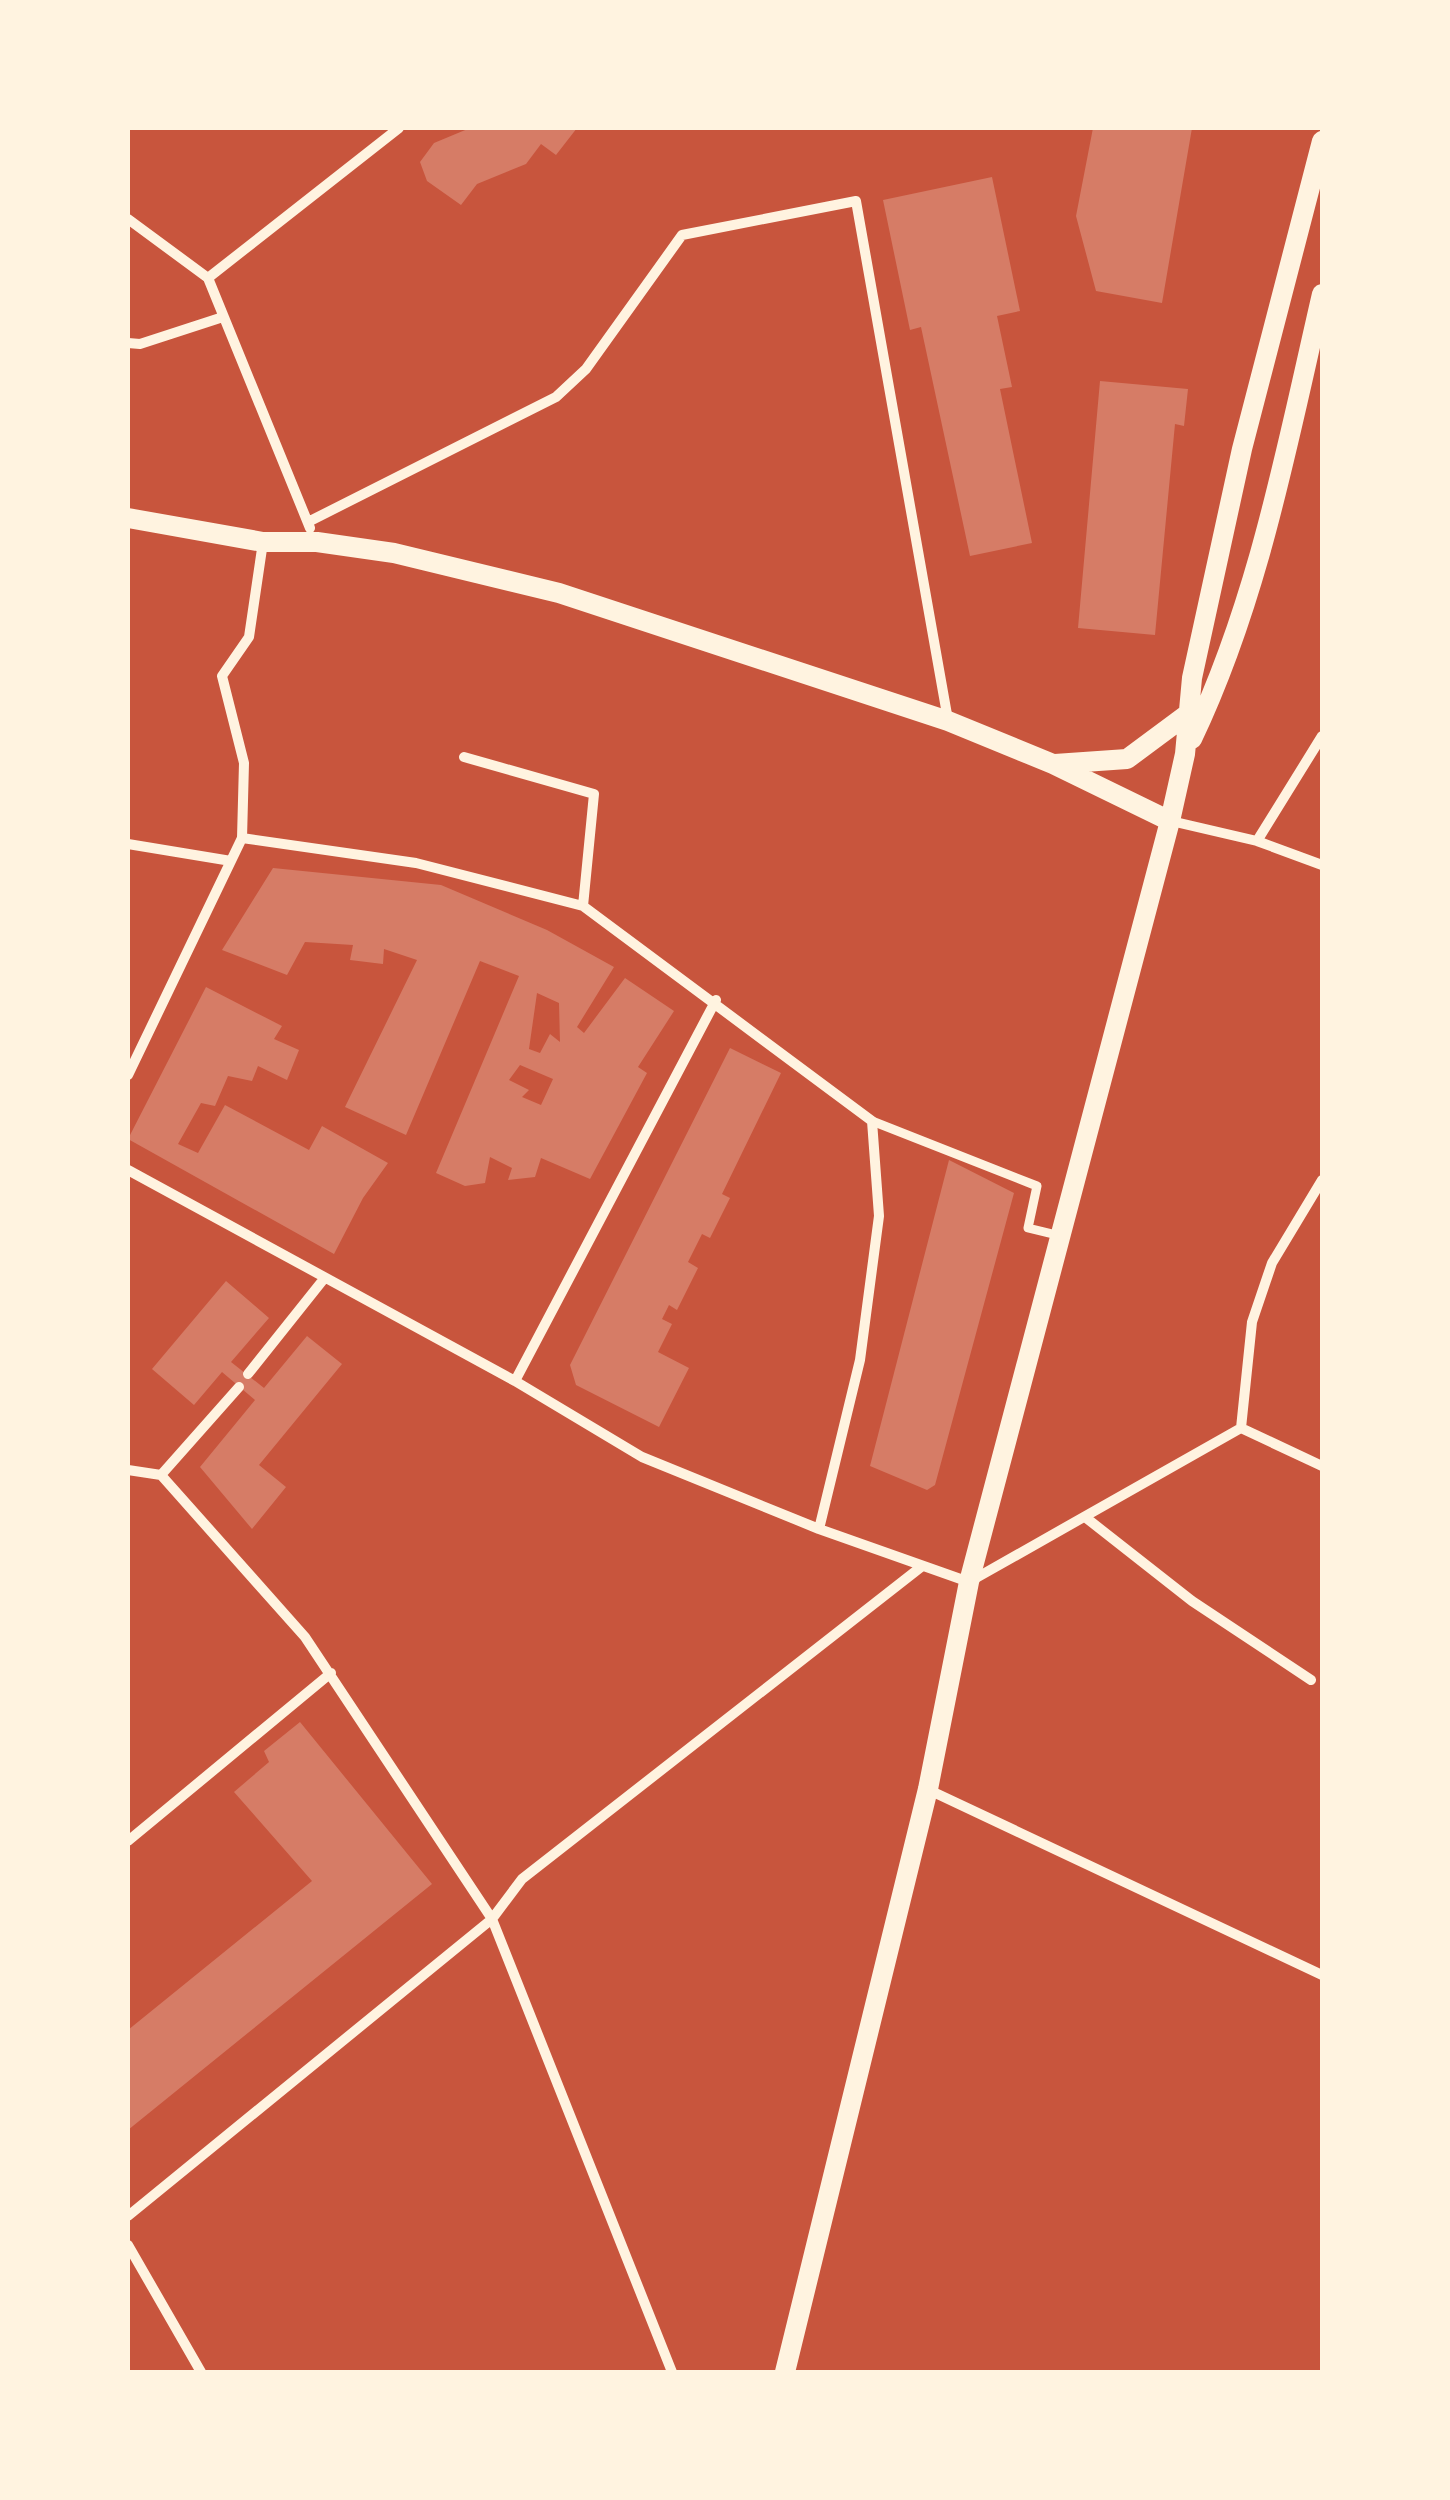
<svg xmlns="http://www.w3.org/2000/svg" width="1450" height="2500" viewBox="0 0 1450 2500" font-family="'Asap Condensed',sans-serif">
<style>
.building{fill:#d67c66;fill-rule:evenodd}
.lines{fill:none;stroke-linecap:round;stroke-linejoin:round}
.pedestrian{stroke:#fff3e0;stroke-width:9}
.minor{stroke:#fff3e0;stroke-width:10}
.secondary{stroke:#fff3e0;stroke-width:20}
</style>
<rect width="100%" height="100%" fill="#c8553d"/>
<!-- building -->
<path class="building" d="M 470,128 L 577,128 L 556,155 L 541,144 L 526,164 L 477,184 L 461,205 L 427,181 L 420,162 L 434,143 Z
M 1093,128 L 1192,128 L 1162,303 L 1096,291 L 1076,216 Z
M 992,177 L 1020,311 L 997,316 L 1012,387 L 1000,389 L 1032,543 L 970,556 L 921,327 L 910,330 L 883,200 Z
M 1100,381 L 1188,389 L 1184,426 L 1175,424 L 1155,635 L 1078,628 Z
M 273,868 L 441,885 L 547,930 L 614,967 L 577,1027 L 584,1033 L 625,978 L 674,1011 L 638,1067 L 647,1073 L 590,1179 L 541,1158 L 535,1177 L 508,1180 L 512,1168 L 490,1157 L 485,1183 L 465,1186 L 436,1173 L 519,976 L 480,961 L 406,1135 L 345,1107 L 417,960 L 384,949 L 383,964 L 350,960 L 353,945 L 305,942 L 287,975 L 222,950 ZM 537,993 L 559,1003 L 560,1042 L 550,1034 L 540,1053 L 529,1049 ZM 520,1065 L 553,1079 L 541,1105 L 522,1097 L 529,1090 L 509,1080 Z
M 206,987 L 282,1026 L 274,1039 L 299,1050 L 287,1080 L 258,1066 L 252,1081 L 228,1076 L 215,1106 L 201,1103 L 178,1144 L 198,1153 L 225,1105 L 309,1150 L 322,1126 L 388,1163 L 363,1198 L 334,1254 L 128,1139 Z
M 730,1048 L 781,1073 L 722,1194 L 730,1198 L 710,1238 L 702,1234 L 688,1262 L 698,1268 L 677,1310 L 669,1305 L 662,1319 L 672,1324 L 658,1352 L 689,1368 L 659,1427 L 576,1385 L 570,1365 Z
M 949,1160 L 1014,1193 L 935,1485 L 927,1490 L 870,1466 Z
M 226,1281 L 269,1318 L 231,1362 L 264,1388 L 307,1336 L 342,1364 L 259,1465 L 286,1487 L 252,1529 L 200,1467 L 255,1400 L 222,1372 L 194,1405 L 152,1369 Z
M 300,1722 L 432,1884 L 128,2130 L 128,2030 L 312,1881 L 234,1792 L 269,1762 L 264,1751 Z"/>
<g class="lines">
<!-- pedestrian -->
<path class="pedestrian" d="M 872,1121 L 1037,1186 L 1028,1228 L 1061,1236"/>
<!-- minor -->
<path class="minor" d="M 128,219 L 208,278 L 310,528
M 208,278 L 399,128
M 128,343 L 140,344 L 223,317
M 308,522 L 556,397 L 586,369 L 682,235 L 856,201 L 948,720
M 464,757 L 594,794 L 583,906
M 1171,821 L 1257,841 L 1322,865
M 242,838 L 416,863 L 583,906 L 872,1121 L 879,1216 L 860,1360 L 819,1529
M 1257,841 L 1322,736
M 128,844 L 231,861
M 128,1075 L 242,838 L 244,763 L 222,676 L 249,637 L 263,542
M 128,1170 L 515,1381 L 642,1457 L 819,1529 L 969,1582 L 1241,1428 L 1322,1466
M 248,1374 L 323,1280
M 515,1381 L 716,1000
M 1241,1428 L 1252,1322 L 1272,1263 L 1322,1180
M 128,1470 L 161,1475 L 305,1637 L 492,1919 L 672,2372
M 161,1475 L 239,1387
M 1085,1517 L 1192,1601 L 1311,1680
M 929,1790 L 1322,1975
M 128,1841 L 331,1673
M 128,2216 L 492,1919 L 522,1879 L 921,1567
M 128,2245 L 201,2372"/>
<!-- secondary -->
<path class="secondary" d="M 128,518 L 263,542 L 317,542 L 394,553 L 559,593 L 948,721 L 1053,764 L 1170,821
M 1192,739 C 1259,598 1287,445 1322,294
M 1055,764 L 1127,759 L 1189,713
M 785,2372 L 928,1789 L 969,1582 L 1170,821 L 1185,754 L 1192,678 L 1242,449 L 1322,141"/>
</g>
<!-- border -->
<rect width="1450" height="2500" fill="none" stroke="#fff3e0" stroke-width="260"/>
</svg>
